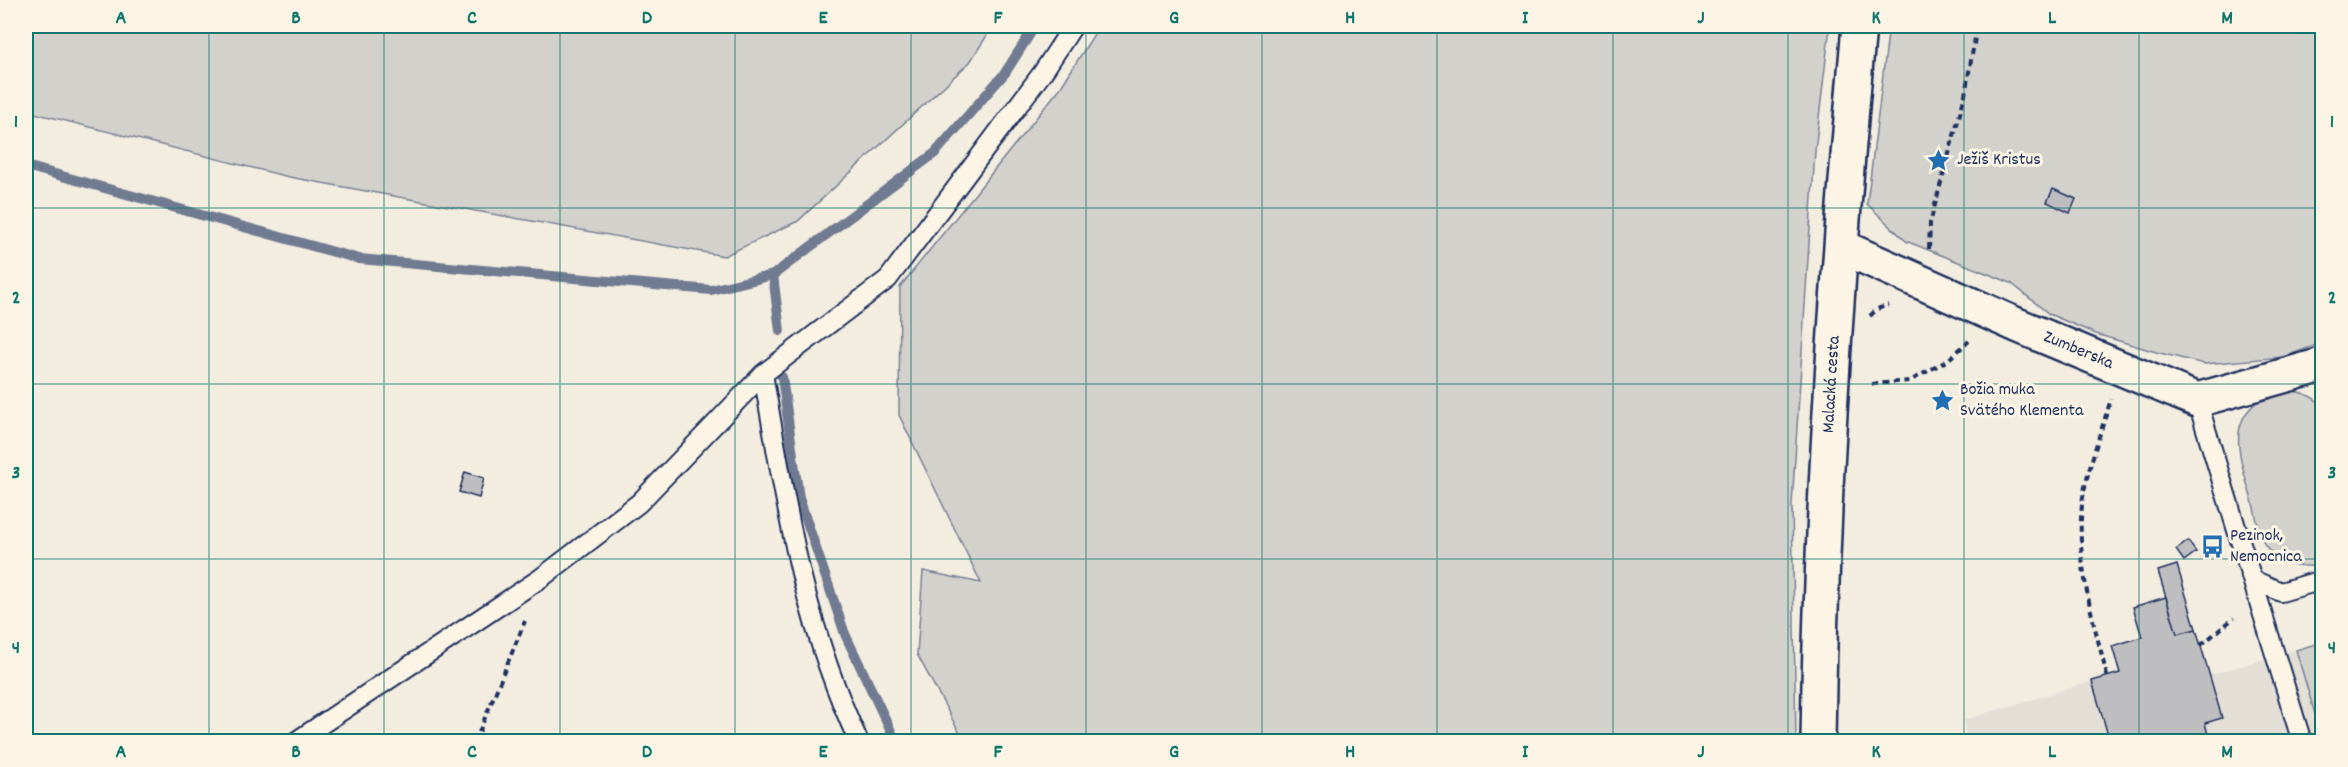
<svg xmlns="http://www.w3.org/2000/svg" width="2348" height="767" viewBox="0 0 2348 767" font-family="Dekko,sans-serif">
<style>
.built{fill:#e3dfd6}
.green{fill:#d3d1cc;stroke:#778095;stroke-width:1.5}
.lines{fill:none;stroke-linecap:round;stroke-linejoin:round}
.stream{stroke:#707a91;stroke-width:10}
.building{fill:#bebec0;stroke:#1b2f5e;stroke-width:1.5}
.service-casing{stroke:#1b2f5e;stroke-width:22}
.minor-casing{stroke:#1b2f5e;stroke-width:38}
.secondary-casing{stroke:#1b2f5e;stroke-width:38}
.path{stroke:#1b2f5e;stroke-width:4;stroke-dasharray:6 4.5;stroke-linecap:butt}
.service{stroke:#fcf5e5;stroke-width:18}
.minor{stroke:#fcf5e5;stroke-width:33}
.secondary{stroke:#fcf5e5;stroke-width:33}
.grid{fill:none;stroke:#0f766e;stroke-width:1.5;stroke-opacity:0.55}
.labels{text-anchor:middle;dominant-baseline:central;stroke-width:6;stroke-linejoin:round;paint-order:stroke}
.poi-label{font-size:18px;fill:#1b2f5e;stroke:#fcf5e5;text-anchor:start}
.street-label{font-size:18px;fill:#1b2f5e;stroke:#fcf5e5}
.neatline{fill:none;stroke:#0f766e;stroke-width:2}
.grid-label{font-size:20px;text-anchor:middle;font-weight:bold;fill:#0f766e}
</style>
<rect width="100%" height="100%" fill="#f3ede0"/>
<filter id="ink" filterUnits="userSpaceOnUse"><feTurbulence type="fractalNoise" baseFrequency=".0167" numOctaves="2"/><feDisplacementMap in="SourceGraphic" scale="12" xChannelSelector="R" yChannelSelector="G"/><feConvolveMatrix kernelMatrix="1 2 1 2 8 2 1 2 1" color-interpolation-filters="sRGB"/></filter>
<g filter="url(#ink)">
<!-- built -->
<path class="built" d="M 2166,597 L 2196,629 L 2210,675 L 2322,642 L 2322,741 L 1966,741 L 1964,720 L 2120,673 L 2112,646 L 2142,637 L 2133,607 Z"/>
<!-- green -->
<path class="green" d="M 26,26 L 993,26 L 970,62 L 798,221 L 724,256 L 289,177 L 26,111 Z
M 1099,26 L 1830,26 L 1815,151 L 1792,504 L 1796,741 L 964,741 L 917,654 L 923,571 L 981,583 L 899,415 L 900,287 L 1061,87 Z
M 1889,26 L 2322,26 L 2322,343 L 2283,357 L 2204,364 L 2156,352 L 2096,334 L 2049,314 L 2011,283 L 1906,241 L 1867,204 Z
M 2281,390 C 2296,391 2312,393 2322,406 L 2322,565 C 2302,569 2278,564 2265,545 C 2258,534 2256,513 2252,500 C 2238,454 2221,410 2281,390 Z
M 2322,642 L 2322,719 L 2317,721 L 2296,650 Z"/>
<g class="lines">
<!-- stream -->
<path class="stream" d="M 26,166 L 359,259 L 711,290 L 773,275 L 935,153 L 1005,73 L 1035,26
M 773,275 L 780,331
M 782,377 L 799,498 L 845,634 L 896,742"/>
</g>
<!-- building -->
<path class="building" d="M 2053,189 L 2076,199 L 2070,213 L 2047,202 Z
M 465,472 L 484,478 L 479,498 L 459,492 Z
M 2188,541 L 2196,552 L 2184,561 L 2176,550 Z
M 2177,565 L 2196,629 L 2177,634 L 2158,571 Z
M 2166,597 L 2177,634 L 2196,629 L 2222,718 L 2205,723 L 2210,742 L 2110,742 L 2092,681 L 2120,673 L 2112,646 L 2142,637 L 2133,607 Z"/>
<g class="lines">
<defs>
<path id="service" d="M 763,374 C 786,504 802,621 859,742
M 2197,400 L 2302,742
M 2253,580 L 2281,592 L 2322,580
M 295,742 L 541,578 L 639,503 L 763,374 L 888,279 L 1043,72 L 1073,26"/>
<g id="minor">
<path id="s1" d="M 1842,247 L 2017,325 L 2197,400 L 2322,365"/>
</g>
<g id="secondary">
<path id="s2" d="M 1818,742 C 1821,503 1838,263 1859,26"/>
</g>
</defs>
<!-- service casing -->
<use href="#service" class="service-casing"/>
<!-- minor casing -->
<use href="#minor" class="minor-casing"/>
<!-- secondary casing -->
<use href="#secondary" class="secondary-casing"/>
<!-- path -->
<path class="path" d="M 1929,249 L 1930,223 L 1965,95 L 1977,26
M 1870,316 L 1877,309 L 1889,305
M 1872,384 L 1910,381 L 1948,360 L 1969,341
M 2201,645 L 2234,618
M 2107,676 C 2093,619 2076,565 2082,505 C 2085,475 2102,429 2111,399
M 475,742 L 525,621"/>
<!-- service -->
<use href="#service" class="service"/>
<!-- minor -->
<use href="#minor" class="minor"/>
<!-- secondary -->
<use href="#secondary" class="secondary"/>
</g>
</g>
<!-- grid -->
<path class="grid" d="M 209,26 L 209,742M 384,26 L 384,742M 560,26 L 560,742M 735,26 L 735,742M 911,26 L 911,742M 1086,26 L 1086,742M 1262,26 L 1262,742M 1437,26 L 1437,742M 1613,26 L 1613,742M 1788,26 L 1788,742M 1964,26 L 1964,742M 2139,26 L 2139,742M 26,208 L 2322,208M 26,384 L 2322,384M 26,559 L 2322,559"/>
<!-- icons -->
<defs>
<symbol id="sight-bare" viewBox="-9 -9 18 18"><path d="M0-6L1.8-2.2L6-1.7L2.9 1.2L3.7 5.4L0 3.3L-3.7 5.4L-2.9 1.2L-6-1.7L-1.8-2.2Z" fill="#1f6fb2" stroke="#fcf5e5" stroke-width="2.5" paint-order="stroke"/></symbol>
<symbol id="bus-bare" viewBox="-9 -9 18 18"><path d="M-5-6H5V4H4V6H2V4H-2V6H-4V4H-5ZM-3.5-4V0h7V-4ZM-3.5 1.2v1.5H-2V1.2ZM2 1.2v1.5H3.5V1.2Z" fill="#1f6fb2" stroke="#fcf5e5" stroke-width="2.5" paint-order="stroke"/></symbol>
</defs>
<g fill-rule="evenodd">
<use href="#sight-bare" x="1922" y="144" width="33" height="33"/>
<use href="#sight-bare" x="1926" y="384" width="33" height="33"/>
<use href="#bus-bare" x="2196" y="530" width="33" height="33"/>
</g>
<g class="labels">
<!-- poi labels -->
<g class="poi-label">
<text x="1957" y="160">Ježiš Kristus</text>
<text x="1960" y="390">Božia muka<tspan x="1960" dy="21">Svätého Klementa</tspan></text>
<text x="2230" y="536">Pezinok,<tspan x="2230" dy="21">Nemocnica</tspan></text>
</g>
<!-- street labels -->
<g class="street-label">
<text stroke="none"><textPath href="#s1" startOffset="258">Zumberska</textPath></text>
<text stroke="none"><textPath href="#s2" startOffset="358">Malacká cesta</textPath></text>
</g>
</g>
<!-- margin -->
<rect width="2348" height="767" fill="none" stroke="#fcf5e5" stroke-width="66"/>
<rect x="33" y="33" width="2282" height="701" class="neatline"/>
<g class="grid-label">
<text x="121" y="23">A</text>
<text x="296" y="23">B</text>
<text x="472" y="23">C</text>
<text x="647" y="23">D</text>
<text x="823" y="23">E</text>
<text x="998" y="23">F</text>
<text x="1174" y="23">G</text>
<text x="1350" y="23">H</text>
<text x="1525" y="23">I</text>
<text x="1701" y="23">J</text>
<text x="1876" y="23">K</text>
<text x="2052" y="23">L</text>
<text x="2227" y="23">M</text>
<text x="16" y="127">1</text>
<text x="2332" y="127">1</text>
<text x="16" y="303">2</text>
<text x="2332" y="303">2</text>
<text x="16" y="478">3</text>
<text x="2332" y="478">3</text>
<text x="16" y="653">4</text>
<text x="2332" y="653">4</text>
<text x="121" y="757">A</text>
<text x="296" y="757">B</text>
<text x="472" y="757">C</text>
<text x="647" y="757">D</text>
<text x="823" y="757">E</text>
<text x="998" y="757">F</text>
<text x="1174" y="757">G</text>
<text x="1350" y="757">H</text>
<text x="1525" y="757">I</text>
<text x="1701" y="757">J</text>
<text x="1876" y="757">K</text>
<text x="2052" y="757">L</text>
<text x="2227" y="757">M</text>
</g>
</svg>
